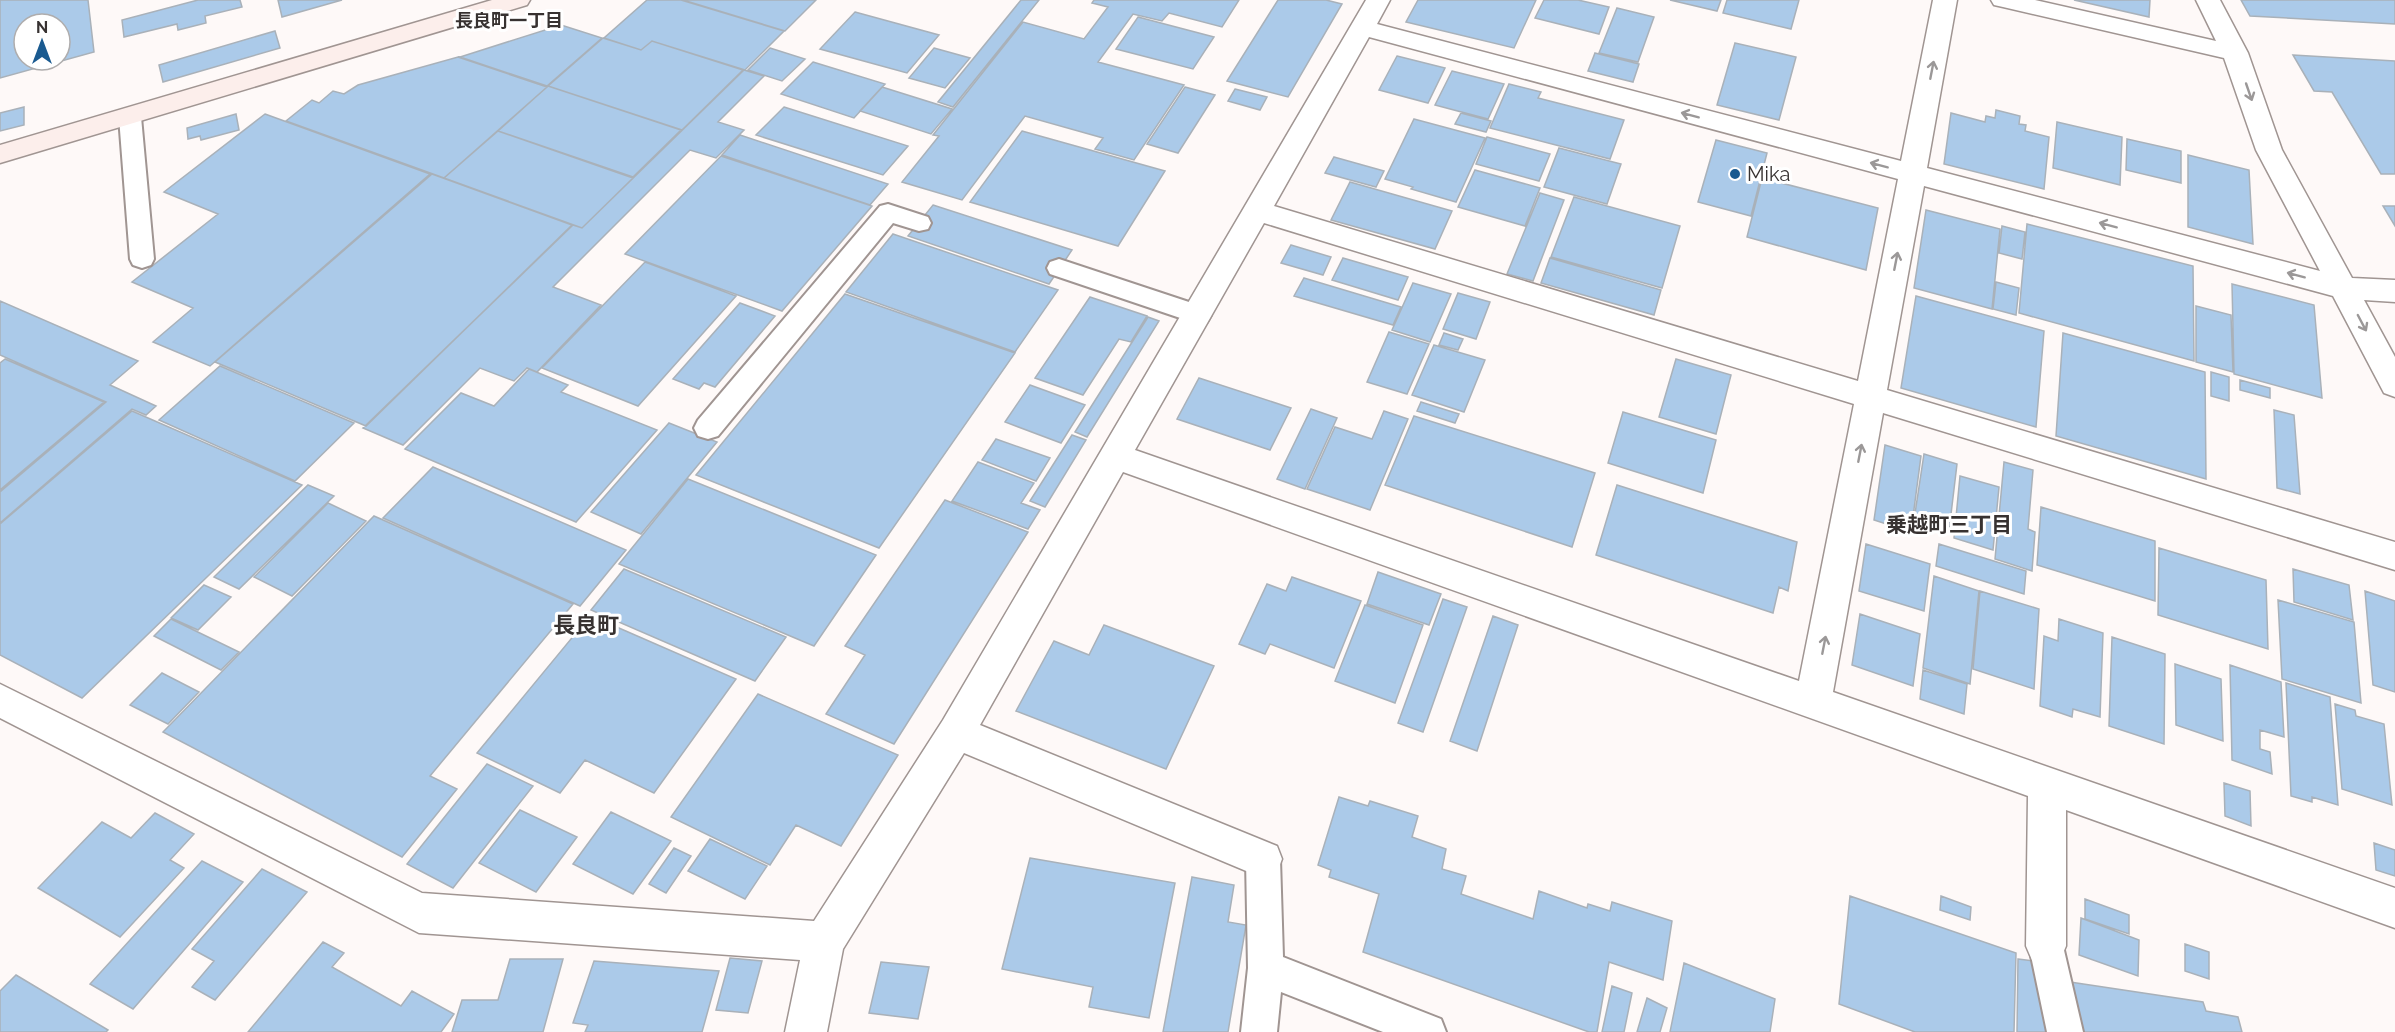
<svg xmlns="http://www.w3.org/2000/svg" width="2395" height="1032" viewBox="0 0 2395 1032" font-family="Raleway,'Noto Sans JP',sans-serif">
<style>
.building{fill:#abcae9;stroke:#a9b1b9;stroke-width:1.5;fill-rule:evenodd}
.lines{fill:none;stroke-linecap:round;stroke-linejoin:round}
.lane-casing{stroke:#a09592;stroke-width:4}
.street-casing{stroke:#a09592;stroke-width:3}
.secondary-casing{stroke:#a09592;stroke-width:3}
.lane{fill:#fff;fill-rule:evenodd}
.street{fill:#fff;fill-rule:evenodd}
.secondary{fill:#fceeeb;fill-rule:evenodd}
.oneway{stroke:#9b9898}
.poi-dot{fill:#1a5a90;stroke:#fff;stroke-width:2}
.labels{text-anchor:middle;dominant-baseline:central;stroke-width:6;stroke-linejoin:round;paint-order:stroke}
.far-neighbourhood-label{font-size:18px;font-weight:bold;fill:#373231;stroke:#fff}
.poi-label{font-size:20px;fill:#373231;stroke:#fff;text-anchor:start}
.neighbourhood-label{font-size:21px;font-weight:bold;fill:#373231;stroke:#fff}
.quarter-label{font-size:22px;font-weight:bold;fill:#373231;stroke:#fff}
</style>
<rect width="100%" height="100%" fill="#fef9f8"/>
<!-- building -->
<path class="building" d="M 0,0 L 88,0 L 94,52 L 0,78 ZM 24,24 L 60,24 L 60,60 L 24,60 Z
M 198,0 L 240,0 L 242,7 L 205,16 L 206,23 L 178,30 L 177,24 L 124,37 L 122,20 Z
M 278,0 L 342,0 L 282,17 Z
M 647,0 L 681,0 L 784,31 L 745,70 L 652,41 L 641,50 L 604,38 Z
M 683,0 L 816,0 L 785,31 Z
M 1021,0 L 1039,0 L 953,107 L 938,102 Z
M 1094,0 L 1239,0 L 1222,27 L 1169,13 L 1162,21 L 1133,14 L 1098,62 L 1184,85 L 1134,160 L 1095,149 L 1103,138 L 1025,116 L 962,200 L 902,182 L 939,136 L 933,135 L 1023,22 L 1084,39 L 1108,7 L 1092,3 Z
M 1278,0 L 1326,0 L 1342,4 L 1288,97 L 1227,81 Z
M 1418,0 L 1536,0 L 1514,48 L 1406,22 Z
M 1544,0 L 1578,0 L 1609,7 L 1599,34 L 1535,18 Z
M 1670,0 L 1721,0 L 1717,11 Z
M 1727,0 L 1799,0 L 1791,29 L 1723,13 Z
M 2074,0 L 2150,0 L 2149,17 Z
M 2241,0 L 2395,0 L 2395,24 L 2250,16 Z
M 1617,8 L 1654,17 L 1638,62 L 1599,53 Z
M 855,12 L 939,35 L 907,73 L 820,49 Z
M 1138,17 L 1214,37 L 1193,69 L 1116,49 Z
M 561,25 L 602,38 L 547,86 L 460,57 Z
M 275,31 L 280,48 L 163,82 L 159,65 Z
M 603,38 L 641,50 L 652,41 L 743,70 L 682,130 L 548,86 Z
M 1735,43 L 1796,57 L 1779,120 L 1717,105 Z
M 770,48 L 805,59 L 782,81 L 748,70 Z
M 934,48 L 970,58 L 945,88 L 909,78 Z
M 1595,53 L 1639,64 L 1633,82 L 1588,71 Z
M 2293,55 L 2395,61 L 2395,174 L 2381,174 L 2332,92 L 2314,91 Z
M 1397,56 L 1445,68 L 1428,103 L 1379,90 Z
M 458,57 L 547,87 L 444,178 L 286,121 L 312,100 L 319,103 L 333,91 L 344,94 L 358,85 Z
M 813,62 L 885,84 L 854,118 L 781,94 Z
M 744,70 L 764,76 L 718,122 L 744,130 L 716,158 L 690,150 L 553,287 L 601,305 L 537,372 L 527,368 L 514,381 L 480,368 L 403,445 L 363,428 L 573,225 L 582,228 Z
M 1452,71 L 1504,84 L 1488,119 L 1435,105 Z
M 1509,84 L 1541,92 L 1538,98 L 1624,120 L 1610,159 L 1490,128 Z
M 548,86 L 681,130 L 633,177 L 498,131 Z
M 882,87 L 952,109 L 931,134 L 860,111 Z
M 1185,87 L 1215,95 L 1178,153 L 1147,144 Z
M 1235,89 L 1267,97 L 1260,110 L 1228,101 Z
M 24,107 L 24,125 L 0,131 L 0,113 Z
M 784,107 L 908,146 L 883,175 L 756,135 Z
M 1996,110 L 2020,116 L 2019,124 L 2026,125 L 2025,131 L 2049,137 L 2044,189 L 1944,164 L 1951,113 L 1985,122 L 1986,116 L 1995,118 Z
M 1461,113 L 1491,121 L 1486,132 L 1455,124 Z
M 236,114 L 239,130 L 201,140 L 200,136 L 188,139 L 187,128 Z
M 265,114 L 430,174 L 210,366 L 153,342 L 193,308 L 132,282 L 218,214 L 164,192 Z
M 1414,119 L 1485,138 L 1456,202 L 1411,189 L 1413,187 L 1385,179 Z
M 2057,122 L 2122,137 L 2120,185 L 2053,168 Z
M 498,131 L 633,178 L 582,228 L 444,178 Z
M 1022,131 L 1165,171 L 1118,246 L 970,202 Z
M 740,135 L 888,184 L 870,205 L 722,155 Z
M 1487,137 L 1550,154 L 1539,181 L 1476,164 Z
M 2127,139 L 2181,151 L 2181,183 L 2126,170 Z
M 1716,140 L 1767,153 L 1751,216 L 1698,202 Z
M 1559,148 L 1621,164 L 1607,204 L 1544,187 Z
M 2188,155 L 2249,170 L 2253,244 L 2188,227 Z
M 721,156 L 872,206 L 782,311 L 625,254 Z
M 1334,157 L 1384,171 L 1376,187 L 1325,173 Z
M 1475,170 L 1540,188 L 1525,226 L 1458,207 Z
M 432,174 L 572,225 L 366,426 L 215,362 Z
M 1762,178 L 1878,208 L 1866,270 L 1747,237 Z
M 1350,182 L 1452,211 L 1435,249 L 1331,220 Z
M 1540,193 L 1564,200 L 1533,281 L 1507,274 Z
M 1574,197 L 1680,226 L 1662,288 L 1551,257 Z
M 933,205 L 1072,250 L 1049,284 L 908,236 Z
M 2383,206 L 2395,206 L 2395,226 Z
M 1926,210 L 2000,229 L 1992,309 L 1914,288 Z
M 2027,224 L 2193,266 L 2194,361 L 2019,313 Z
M 2002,226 L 2025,232 L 2022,259 L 1999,253 Z
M 893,234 L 1058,290 L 1015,352 L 846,292 Z
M 1291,245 L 1331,257 L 1323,275 L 1281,263 Z
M 1343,258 L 1408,277 L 1398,300 L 1332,280 Z
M 1550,258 L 1661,290 L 1654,315 L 1541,283 Z
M 645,262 L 736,296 L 638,406 L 542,368 Z
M 1304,278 L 1401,307 L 1393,325 L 1294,296 Z
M 1996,282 L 2019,288 L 2016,315 L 1993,309 Z
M 1413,283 L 1451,294 L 1430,342 L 1392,330 Z
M 2232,284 L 2314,305 L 2322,398 L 2234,374 Z
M 1458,293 L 1490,302 L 1476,339 L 1443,329 Z
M 845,294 L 1015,353 L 879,548 L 696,475 Z
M 1916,296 L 2044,331 L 2036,427 L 1901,388 Z
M 1090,297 L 1147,316 L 1131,342 L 1119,339 L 1083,395 L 1035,378 Z
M 0,301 L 138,361 L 110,385 L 156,406 L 146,415 L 132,409 L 0,523 L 0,492 L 106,402 L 0,355 Z
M 740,303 L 775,316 L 715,387 L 704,383 L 699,389 L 673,379 Z
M 2196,306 L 2231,315 L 2233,372 L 2196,362 Z
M 1148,317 L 1159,321 L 1087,437 L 1075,432 Z
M 1389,332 L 1429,344 L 1407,394 L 1367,382 Z
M 1444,333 L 1463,339 L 1458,350 L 1439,345 Z
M 2063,333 L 2205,372 L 2206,479 L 2056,436 Z
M 1434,345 L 1485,360 L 1464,412 L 1412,395 Z
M 5,359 L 104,402 L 0,490 L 0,363 Z
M 1676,359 L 1731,375 L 1716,434 L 1659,417 Z
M 220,366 L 354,423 L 295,481 L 159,420 Z
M 529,369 L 568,385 L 561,392 L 657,430 L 576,522 L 405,449 L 461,393 L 494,406 Z
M 2211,372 L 2229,377 L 2229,401 L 2211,396 Z
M 1199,378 L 1291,408 L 1270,450 L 1177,419 Z
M 2240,380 L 2270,388 L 2270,398 L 2240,390 Z
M 1030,385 L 1085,405 L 1061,443 L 1005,422 Z
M 1421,402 L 1459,414 L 1455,423 L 1417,411 Z
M 1311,409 L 1337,418 L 1305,489 L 1277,479 Z
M 2274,410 L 2294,415 L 2300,494 L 2277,488 Z
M 132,411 L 302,485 L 82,698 L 0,655 L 0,524 Z
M 1384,411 L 1408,419 L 1370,510 L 1307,489 L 1335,427 L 1372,439 Z
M 1623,412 L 1716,440 L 1703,493 L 1608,463 Z
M 1414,416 L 1595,473 L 1572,547 L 1385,485 Z
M 669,423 L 717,442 L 641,534 L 591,512 Z
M 1072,435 L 1086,440 L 1045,507 L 1030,501 Z
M 996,439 L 1050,458 L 1036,481 L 982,460 Z
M 1885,445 L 1921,456 L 1911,532 L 1874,520 Z
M 1924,454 L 1957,464 L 1949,531 L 1914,520 Z
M 978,462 L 1034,483 L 1021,503 L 1040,510 L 1028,529 L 952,501 Z
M 2004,462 L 2033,470 L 2028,529 L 2035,532 L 2032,571 L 1995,559 Z
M 433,467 L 626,550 L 580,606 L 383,518 Z
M 1960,476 L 1999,487 L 1993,550 L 1954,538 Z
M 688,479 L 876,555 L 814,646 L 619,564 Z
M 308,485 L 334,496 L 239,589 L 214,577 Z
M 1617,485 L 1797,542 L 1788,591 L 1779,587 L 1773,613 L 1596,555 Z
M 945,500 L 1028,532 L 894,744 L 826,714 L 865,655 L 845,646 Z
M 328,503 L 366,521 L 292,596 L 254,577 Z
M 2041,507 L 2155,541 L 2155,601 L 2037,565 Z
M 374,516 L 573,604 L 430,776 L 457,789 L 402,857 L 163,732 Z
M 1866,544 L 1930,564 L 1924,611 L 1859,591 Z
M 1939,544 L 2026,571 L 2024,594 L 1936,566 Z
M 2159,548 L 2266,580 L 2268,649 L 2158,615 Z
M 624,569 L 786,637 L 755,681 L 591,610 Z
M 2293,569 L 2349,585 L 2353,620 L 2294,602 Z
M 1378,572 L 1441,594 L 1429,625 L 1367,604 Z
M 1934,576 L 1979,591 L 1970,684 L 1923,668 Z
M 1292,577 L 1361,601 L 1334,668 L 1270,644 L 1265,654 L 1239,644 L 1267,584 L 1286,591 Z
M 204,585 L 231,597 L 198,630 L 171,618 Z
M 1980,591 L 2039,609 L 2034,689 L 1973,669 Z
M 2365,591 L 2395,601 L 2395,692 L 2373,685 Z
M 1443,599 L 1467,607 L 1423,732 L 1398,723 Z
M 2278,600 L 2354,622 L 2361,703 L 2282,679 Z
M 1365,605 L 1423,625 L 1395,703 L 1335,681 Z
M 1860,614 L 1920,634 L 1913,686 L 1852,665 Z
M 1493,616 L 1518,625 L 1477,751 L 1450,741 Z
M 596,618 L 736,679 L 654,793 L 585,760 L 560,793 L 477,753 L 580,628 L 587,630 Z
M 171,619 L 239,652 L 221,670 L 154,636 Z
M 2059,619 L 2103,633 L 2100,717 L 2073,709 L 2072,717 L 2040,706 L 2044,636 L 2058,641 Z
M 1104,625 L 1214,666 L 1166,769 L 1016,711 L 1054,641 L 1089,655 Z
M 2112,637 L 2165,654 L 2164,744 L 2109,726 Z
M 2175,664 L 2221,679 L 2223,741 L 2176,725 Z
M 2230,665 L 2281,682 L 2284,737 L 2260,730 L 2260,749 L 2270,752 L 2272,774 L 2232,760 Z
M 1923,670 L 1967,684 L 1964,714 L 1920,699 Z
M 162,673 L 199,692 L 168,724 L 130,705 Z
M 2286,683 L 2330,697 L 2338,805 L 2312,797 L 2312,802 L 2291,796 Z
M 758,694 L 898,755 L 841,846 L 796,825 L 770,865 L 671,817 Z
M 2335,704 L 2355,710 L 2356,716 L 2384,724 L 2392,805 L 2342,789 Z
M 487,764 L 533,786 L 453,888 L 407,864 Z
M 2224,783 L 2250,791 L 2251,826 L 2225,816 Z
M 1339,797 L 1368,806 L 1370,801 L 1418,816 L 1412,837 L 1446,849 L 1442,869 L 1466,876 L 1461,894 L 1533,919 L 1539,891 L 1587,908 L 1588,904 L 1610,911 L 1612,902 L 1672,921 L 1663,980 L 1609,962 L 1597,1032 L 1589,1032 L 1363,952 L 1379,894 L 1329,877 L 1331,870 L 1318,865 Z
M 520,810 L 577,837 L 536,892 L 479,863 Z
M 611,812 L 671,841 L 633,894 L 573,864 Z
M 155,813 L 194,834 L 170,860 L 184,868 L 120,937 L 38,888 L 102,822 L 131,838 Z
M 710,839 L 767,866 L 745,899 L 688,871 Z
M 2374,843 L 2395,850 L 2395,876 L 2376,870 Z
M 674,848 L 691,856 L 666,893 L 649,884 Z
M 1030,858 L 1175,883 L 1149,1018 L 1089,1007 L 1093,987 L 1002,969 Z
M 202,861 L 243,882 L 133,1009 L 90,984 Z
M 262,869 L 307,892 L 215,1000 L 192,987 L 214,961 L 192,949 Z
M 1192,877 L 1234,885 L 1228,922 L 1246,925 L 1228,1032 L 1163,1032 Z
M 1850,896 L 2016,953 L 2014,1032 L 1915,1032 L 1839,1004 Z
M 1941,896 L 1971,907 L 1970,920 L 1940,910 Z
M 2085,899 L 2129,915 L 2129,934 L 2085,919 Z
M 2081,918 L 2139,940 L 2138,976 L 2079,955 Z
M 323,942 L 344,953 L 332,967 L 401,1006 L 412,991 L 454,1014 L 441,1032 L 248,1032 Z
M 2185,944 L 2209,952 L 2209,979 L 2185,971 Z
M 730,958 L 762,961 L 748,1013 L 716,1010 Z
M 510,959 L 563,959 L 543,1032 L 452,1032 L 462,1000 L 498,1000 Z
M 2018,959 L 2034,961 L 2049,1032 L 2017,1032 Z
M 594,961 L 719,971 L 702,1032 L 585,1032 L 588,1025 L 573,1023 Z
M 881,962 L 929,967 L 918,1019 L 869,1013 Z
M 1684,963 L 1775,999 L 1770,1032 L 1670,1032 Z
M 16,975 L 108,1030 L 106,1032 L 0,1032 L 0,991 Z
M 2070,982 L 2203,1002 L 2206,1011 L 2238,1017 L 2242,1032 L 2081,1032 Z
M 1612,986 L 1632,993 L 1624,1032 L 1602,1032 Z
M 1647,998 L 1667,1008 L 1660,1032 L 1637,1032 Z"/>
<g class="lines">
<defs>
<path id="lane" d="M 130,110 L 138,112 L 141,117 L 154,259 L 151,265 L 142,268 L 133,265 L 130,259 L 119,117 L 122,112 Z
M 888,204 L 928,217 L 931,223 L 928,229 L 919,231 L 893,223 L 718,436 L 708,439 L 698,436 L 694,428 L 698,420 L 880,206 Z
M 1059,259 L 1207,308 L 1211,315 L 1207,322 L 1198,324 L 1050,274 L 1047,268 L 1050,262 Z
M 1263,843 L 1275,847 L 1280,859 L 1283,957 L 1441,1019 L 1446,1032 L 1383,1032 L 1281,992 L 1277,1032 L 1241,1032 L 1248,968 L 1246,859 L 1251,847 Z
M 2046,929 L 2058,934 L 2063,946 L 2083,1032 L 2047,1032 L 2029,946 L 2034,934 Z"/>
<path id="street" d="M 1366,0 L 1390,0 L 1377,24 L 1901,161 L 1933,0 L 1957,0 L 1927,168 L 2320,271 L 2256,150 L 2224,58 L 2003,7 L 1994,5 L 1991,0 L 2035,0 L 2216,41 L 2196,0 L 2220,0 L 2248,53 L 2282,150 L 2352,278 L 2395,280 L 2395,302 L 2364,300 L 2395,357 L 2395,397 L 2384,393 L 2333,296 L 1924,186 L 1887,390 L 2395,542 L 2395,570 L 1883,413 L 1833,692 L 2395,888 L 2395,928 L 2066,810 L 2066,946 L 2060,960 L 2046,966 L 2032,960 L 2026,946 L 2028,796 L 1123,472 L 980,725 L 1277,846 L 1282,859 L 1277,872 L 1263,878 L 964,753 L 843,949 L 827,1032 L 785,1032 L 800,960 L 419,933 L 0,718 L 0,684 L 422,893 L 814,921 L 943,720 ZM 1369,37 L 1898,179 L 1858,381 L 1274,206 ZM 1264,223 L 1854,404 L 1799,681 L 1135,450 Z"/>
<path id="secondary" d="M 492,0 L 530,0 L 527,5 L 0,163 L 0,145 Z"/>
</defs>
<!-- lane casing -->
<use href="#lane" class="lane-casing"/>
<!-- street casing -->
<use href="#street" class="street-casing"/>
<!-- secondary casing -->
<use href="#secondary" class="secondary-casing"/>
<!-- lane -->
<use href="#lane" class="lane"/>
<!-- street -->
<use href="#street" class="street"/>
<!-- secondary -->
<use href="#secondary" class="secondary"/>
</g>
<!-- one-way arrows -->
<defs><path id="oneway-shaft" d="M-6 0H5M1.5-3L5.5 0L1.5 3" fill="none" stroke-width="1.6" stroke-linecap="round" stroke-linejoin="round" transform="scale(1.5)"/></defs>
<g class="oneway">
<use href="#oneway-shaft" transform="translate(1932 70) rotate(-79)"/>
<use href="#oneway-shaft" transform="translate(2249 92) rotate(71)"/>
<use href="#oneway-shaft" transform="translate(1690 115) rotate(-165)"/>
<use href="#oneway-shaft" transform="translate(1879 165) rotate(-165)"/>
<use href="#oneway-shaft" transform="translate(2108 225) rotate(-165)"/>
<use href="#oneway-shaft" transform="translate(1896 261) rotate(-79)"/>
<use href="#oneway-shaft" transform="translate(2296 275) rotate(-165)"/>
<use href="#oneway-shaft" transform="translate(2362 323) rotate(62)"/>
<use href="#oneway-shaft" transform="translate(1860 453) rotate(-79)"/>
<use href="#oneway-shaft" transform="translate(1824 645) rotate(-79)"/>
</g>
<!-- markers -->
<circle class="poi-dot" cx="1735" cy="174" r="6"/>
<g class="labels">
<!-- far-neighbourhood labels -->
<g class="far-neighbourhood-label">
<text x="509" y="20">長良町一丁目</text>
</g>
<!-- poi labels -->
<g class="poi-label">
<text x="1747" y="174">Mika</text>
</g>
<!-- neighbourhood labels -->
<g class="neighbourhood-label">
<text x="1949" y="524">乗越町三丁目</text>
</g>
<!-- quarter labels -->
<g class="quarter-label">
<text x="586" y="625">長良町</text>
</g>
</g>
<!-- north arrow -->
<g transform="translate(42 42)"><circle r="28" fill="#ffffff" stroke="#afadad" stroke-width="1.5"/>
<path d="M0-4.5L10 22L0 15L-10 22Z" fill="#1a5a90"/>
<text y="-9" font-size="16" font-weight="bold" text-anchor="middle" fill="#373231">N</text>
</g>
</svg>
